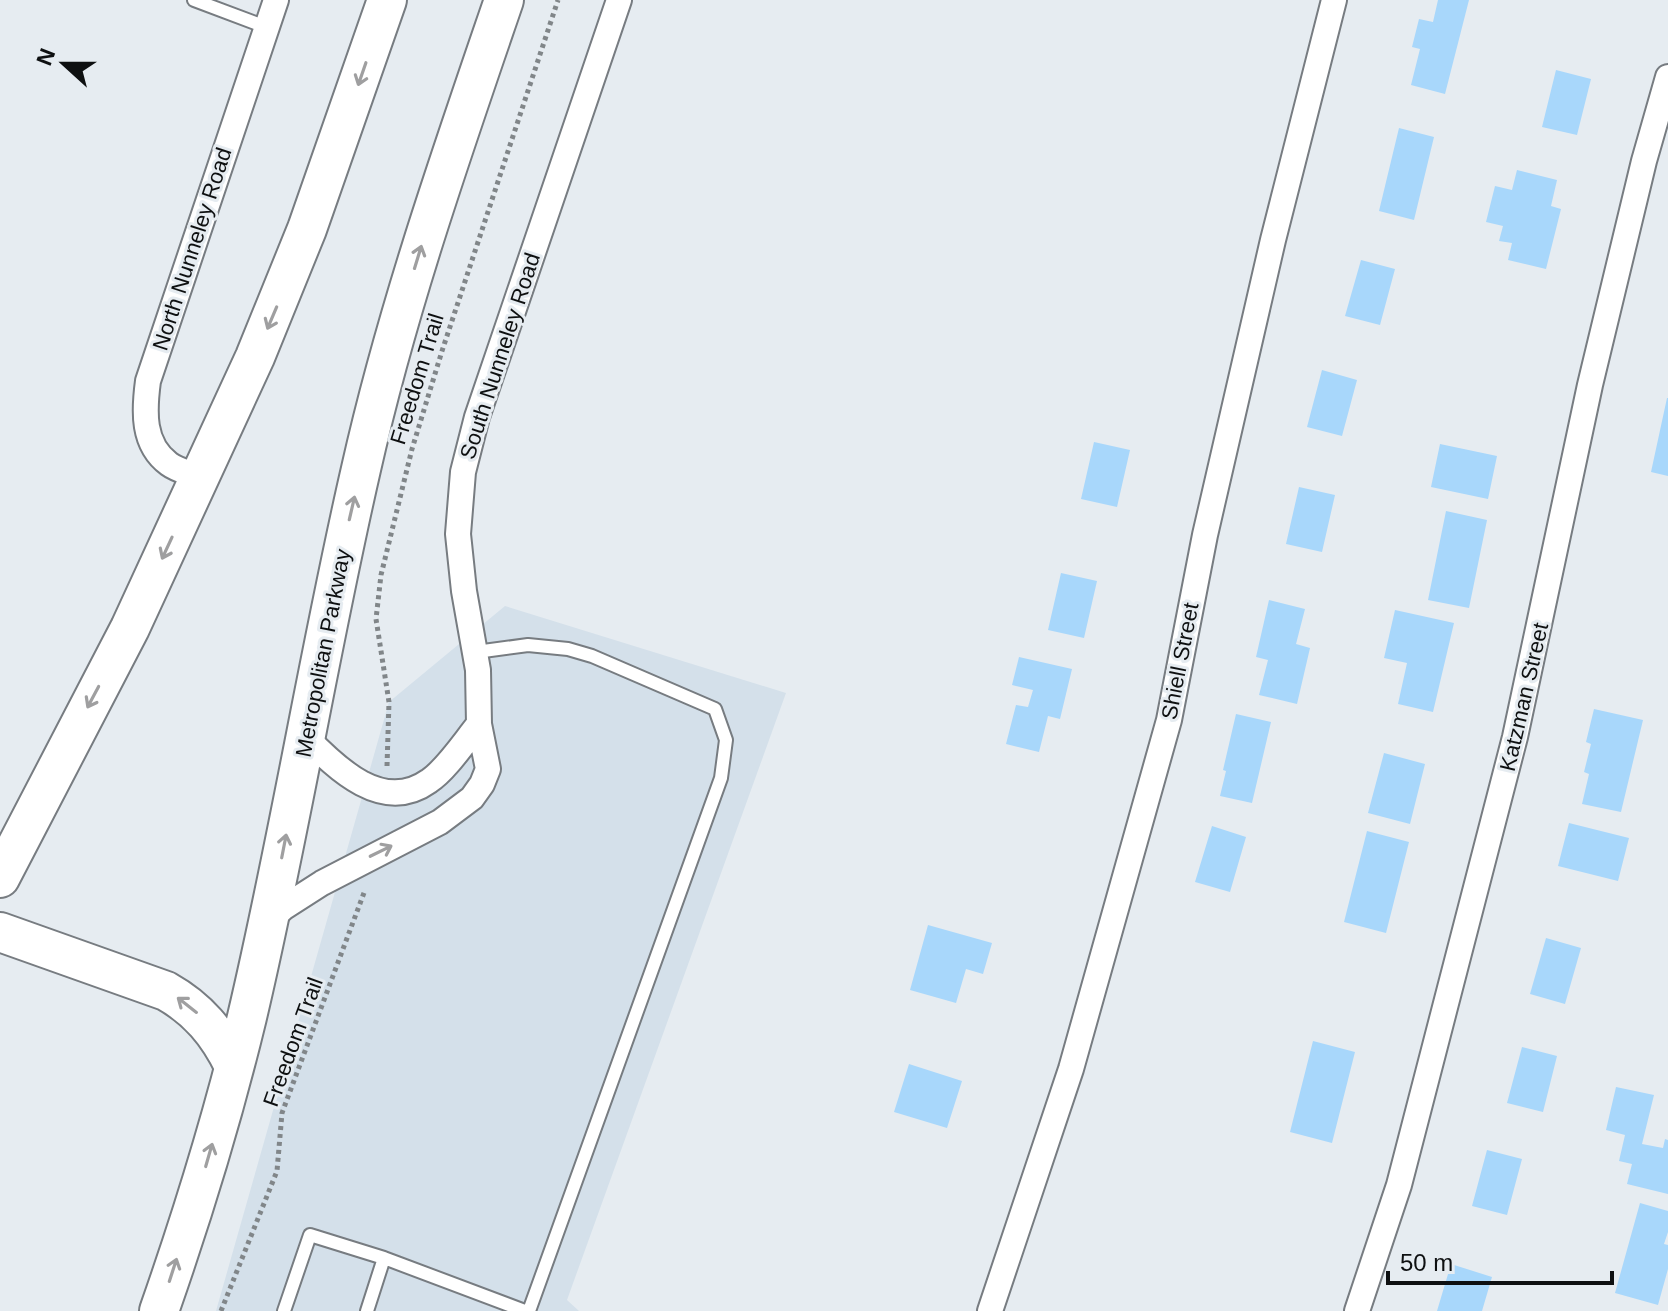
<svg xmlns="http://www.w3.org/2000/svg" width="1668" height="1311" viewBox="0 0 1668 1311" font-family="Arial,sans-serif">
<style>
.built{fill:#d4e0ea}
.building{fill:#a8d7fb}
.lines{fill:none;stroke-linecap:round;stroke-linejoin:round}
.lane-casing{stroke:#777c81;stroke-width:16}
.street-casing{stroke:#777c81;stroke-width:28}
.primary-casing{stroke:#777c81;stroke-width:42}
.path{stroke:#818689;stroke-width:5;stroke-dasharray:4 4;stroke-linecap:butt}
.lane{stroke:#fff;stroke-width:12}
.street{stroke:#fff;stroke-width:24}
.primary{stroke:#fff;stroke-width:38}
.oneway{stroke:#9f9fa0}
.labels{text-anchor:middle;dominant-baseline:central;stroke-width:6;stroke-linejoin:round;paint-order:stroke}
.street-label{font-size:22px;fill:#0e1011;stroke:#e6ecf1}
</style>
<rect width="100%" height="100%" fill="#e6ecf1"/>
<!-- built -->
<path class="built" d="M 505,606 L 786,693 L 567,1300 L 579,1311 L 216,1311 L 389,702 Z"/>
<!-- building -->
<path class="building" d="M 1438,0 L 1469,0 L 1445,94 L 1411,85 L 1420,49 L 1412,47 L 1419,19 L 1433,22 Z
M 1556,70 L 1591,79 L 1577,135 L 1542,127 Z
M 1399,128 L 1434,137 L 1414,220 L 1379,211 Z
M 1517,170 L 1557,180 L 1551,206 L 1561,209 L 1546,269 L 1508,260 L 1512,243 L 1499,241 L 1503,226 L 1486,222 L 1495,186 L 1512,190 Z
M 1361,260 L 1395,269 L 1380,325 L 1345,316 Z
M 1322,370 L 1357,380 L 1342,436 L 1307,427 Z
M 1667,398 L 1668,398 L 1668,476 L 1651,472 Z
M 1094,442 L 1130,450 L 1117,507 L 1081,499 Z
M 1440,444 L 1497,456 L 1488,499 L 1431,487 Z
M 1299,487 L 1335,495 L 1322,552 L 1286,544 Z
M 1446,511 L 1487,520 L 1469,608 L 1428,600 Z
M 1061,573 L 1097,581 L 1084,638 L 1048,630 Z
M 1269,600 L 1305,609 L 1296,644 L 1310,648 L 1297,704 L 1259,695 L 1268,660 L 1256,657 Z
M 1395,610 L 1454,623 L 1433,712 L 1398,704 L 1407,663 L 1384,658 Z
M 1019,657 L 1072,669 L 1060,719 L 1048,716 L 1039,752 L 1006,744 L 1016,705 L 1028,707 L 1033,690 L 1012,685 Z
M 1594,709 L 1643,720 L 1621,812 L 1582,804 L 1589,774 L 1584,772 L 1591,744 L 1586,742 Z
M 1236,714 L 1271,722 L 1252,803 L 1220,796 L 1226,771 L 1223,770 Z
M 1384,753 L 1425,764 L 1410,824 L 1368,813 Z
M 1569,823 L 1629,838 L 1618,881 L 1558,866 Z
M 1212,826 L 1246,837 L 1230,892 L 1195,882 Z
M 1367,831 L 1409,842 L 1386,933 L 1344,922 Z
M 928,925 L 992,943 L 983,974 L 966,969 L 956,1003 L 910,990 Z
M 1546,938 L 1581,948 L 1565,1004 L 1530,994 Z
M 1313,1041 L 1355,1052 L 1332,1143 L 1290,1132 Z
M 1522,1047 L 1557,1056 L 1543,1112 L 1507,1103 Z
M 909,1064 L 962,1081 L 947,1128 L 894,1112 Z
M 1616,1087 L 1654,1095 L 1642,1144 L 1663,1148 L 1665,1139 L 1668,1140 L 1668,1194 L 1627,1184 L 1632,1164 L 1619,1161 L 1625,1135 L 1606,1130 Z
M 1487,1150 L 1522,1159 L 1507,1215 L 1472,1206 Z
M 1640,1203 L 1668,1211 L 1668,1232 L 1664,1244 L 1668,1245 L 1668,1269 L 1658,1305 L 1615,1293 Z
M 1451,1264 L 1492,1277 L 1482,1311 L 1437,1311 Z"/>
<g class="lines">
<defs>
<path id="lane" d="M 194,0 L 266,27
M 476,652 L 528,645 L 568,649 L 592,656 L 715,709 L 726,740 L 721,778 L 529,1311
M 284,1311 L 310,1235 L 384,1258 L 525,1311
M 367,1311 L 384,1258"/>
<path id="street" d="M 199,477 C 190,473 177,470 169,464 C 142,444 144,411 148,381 L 276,0
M 306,737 C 337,769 383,814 429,781 C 446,770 465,741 479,724
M 268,922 L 283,908 L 322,883 L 440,822 L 472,798 L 482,784 L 488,769 L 479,724 L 478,670 L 464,591 L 458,534 L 463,472 L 477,417 L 619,0
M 990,1311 L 1071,1069 L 1169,720 L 1205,535 L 1273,240 L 1334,0
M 1357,1311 L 1399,1185 L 1515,737 L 1590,385 L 1644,161 L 1668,77"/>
<path id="primary" d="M 0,878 L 130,628 L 255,357 L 307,229 L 387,0
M 0,932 L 166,991 C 198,1009 218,1033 234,1066
M 159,1311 C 193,1214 223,1116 247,1017 C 290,835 319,651 361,469 C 397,309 451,155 504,0"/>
</defs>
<!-- lane casing -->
<use href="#lane" class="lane-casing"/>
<!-- street casing -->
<use href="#street" class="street-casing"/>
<!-- primary casing -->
<use href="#primary" class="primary-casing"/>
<!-- path -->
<path class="path" d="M 387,766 L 389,702 L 376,619 L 381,575 L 412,449 L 442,351 L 558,0
M 221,1311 L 277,1171 L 282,1113 L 365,890"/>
<!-- lane -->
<use href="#lane" class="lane"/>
<!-- street -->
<use href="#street" class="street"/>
<!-- primary -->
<use href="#primary" class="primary"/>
</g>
<!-- one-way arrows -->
<defs><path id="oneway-shaft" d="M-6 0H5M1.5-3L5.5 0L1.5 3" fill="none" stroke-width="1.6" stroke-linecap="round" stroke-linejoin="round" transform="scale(2)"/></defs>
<g class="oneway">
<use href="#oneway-shaft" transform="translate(362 74) rotate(109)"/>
<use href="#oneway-shaft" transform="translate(418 257) rotate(-73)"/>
<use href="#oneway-shaft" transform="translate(272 318) rotate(113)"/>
<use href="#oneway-shaft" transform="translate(352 508) rotate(-77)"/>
<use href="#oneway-shaft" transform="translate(167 548) rotate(115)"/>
<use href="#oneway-shaft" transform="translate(93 697) rotate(118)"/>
<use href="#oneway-shaft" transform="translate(284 846) rotate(-79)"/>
<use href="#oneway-shaft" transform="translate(381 851) rotate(-26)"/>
<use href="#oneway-shaft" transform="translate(187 1005) rotate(-142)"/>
<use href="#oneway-shaft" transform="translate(209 1155) rotate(-74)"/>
<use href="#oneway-shaft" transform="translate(173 1270) rotate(-72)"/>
</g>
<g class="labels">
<!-- street labels -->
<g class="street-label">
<text transform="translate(192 249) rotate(-72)">North Nunneley Road</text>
<text transform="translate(500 356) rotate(-72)">South Nunneley Road</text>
<text transform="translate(417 379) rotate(-73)">Freedom Trail</text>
<text transform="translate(323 653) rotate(-79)">Metropolitan Parkway</text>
<text transform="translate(1180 661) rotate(-79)">Shiell Street</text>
<text transform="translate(1524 697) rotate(-77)">Katzman Street</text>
<text transform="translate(293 1042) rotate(-70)">Freedom Trail</text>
</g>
</g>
<!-- north arrow -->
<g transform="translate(64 64) rotate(291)" stroke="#e6ecf1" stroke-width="6" paint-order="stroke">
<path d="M0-6L14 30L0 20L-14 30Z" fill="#0e1011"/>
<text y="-12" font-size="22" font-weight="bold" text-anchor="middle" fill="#0e1011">N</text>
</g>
<!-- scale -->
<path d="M1388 1271v12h224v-12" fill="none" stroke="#0e1011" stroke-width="4"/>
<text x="1400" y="1271" font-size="24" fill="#0e1011" stroke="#e6ecf1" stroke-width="6" paint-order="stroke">50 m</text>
</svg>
